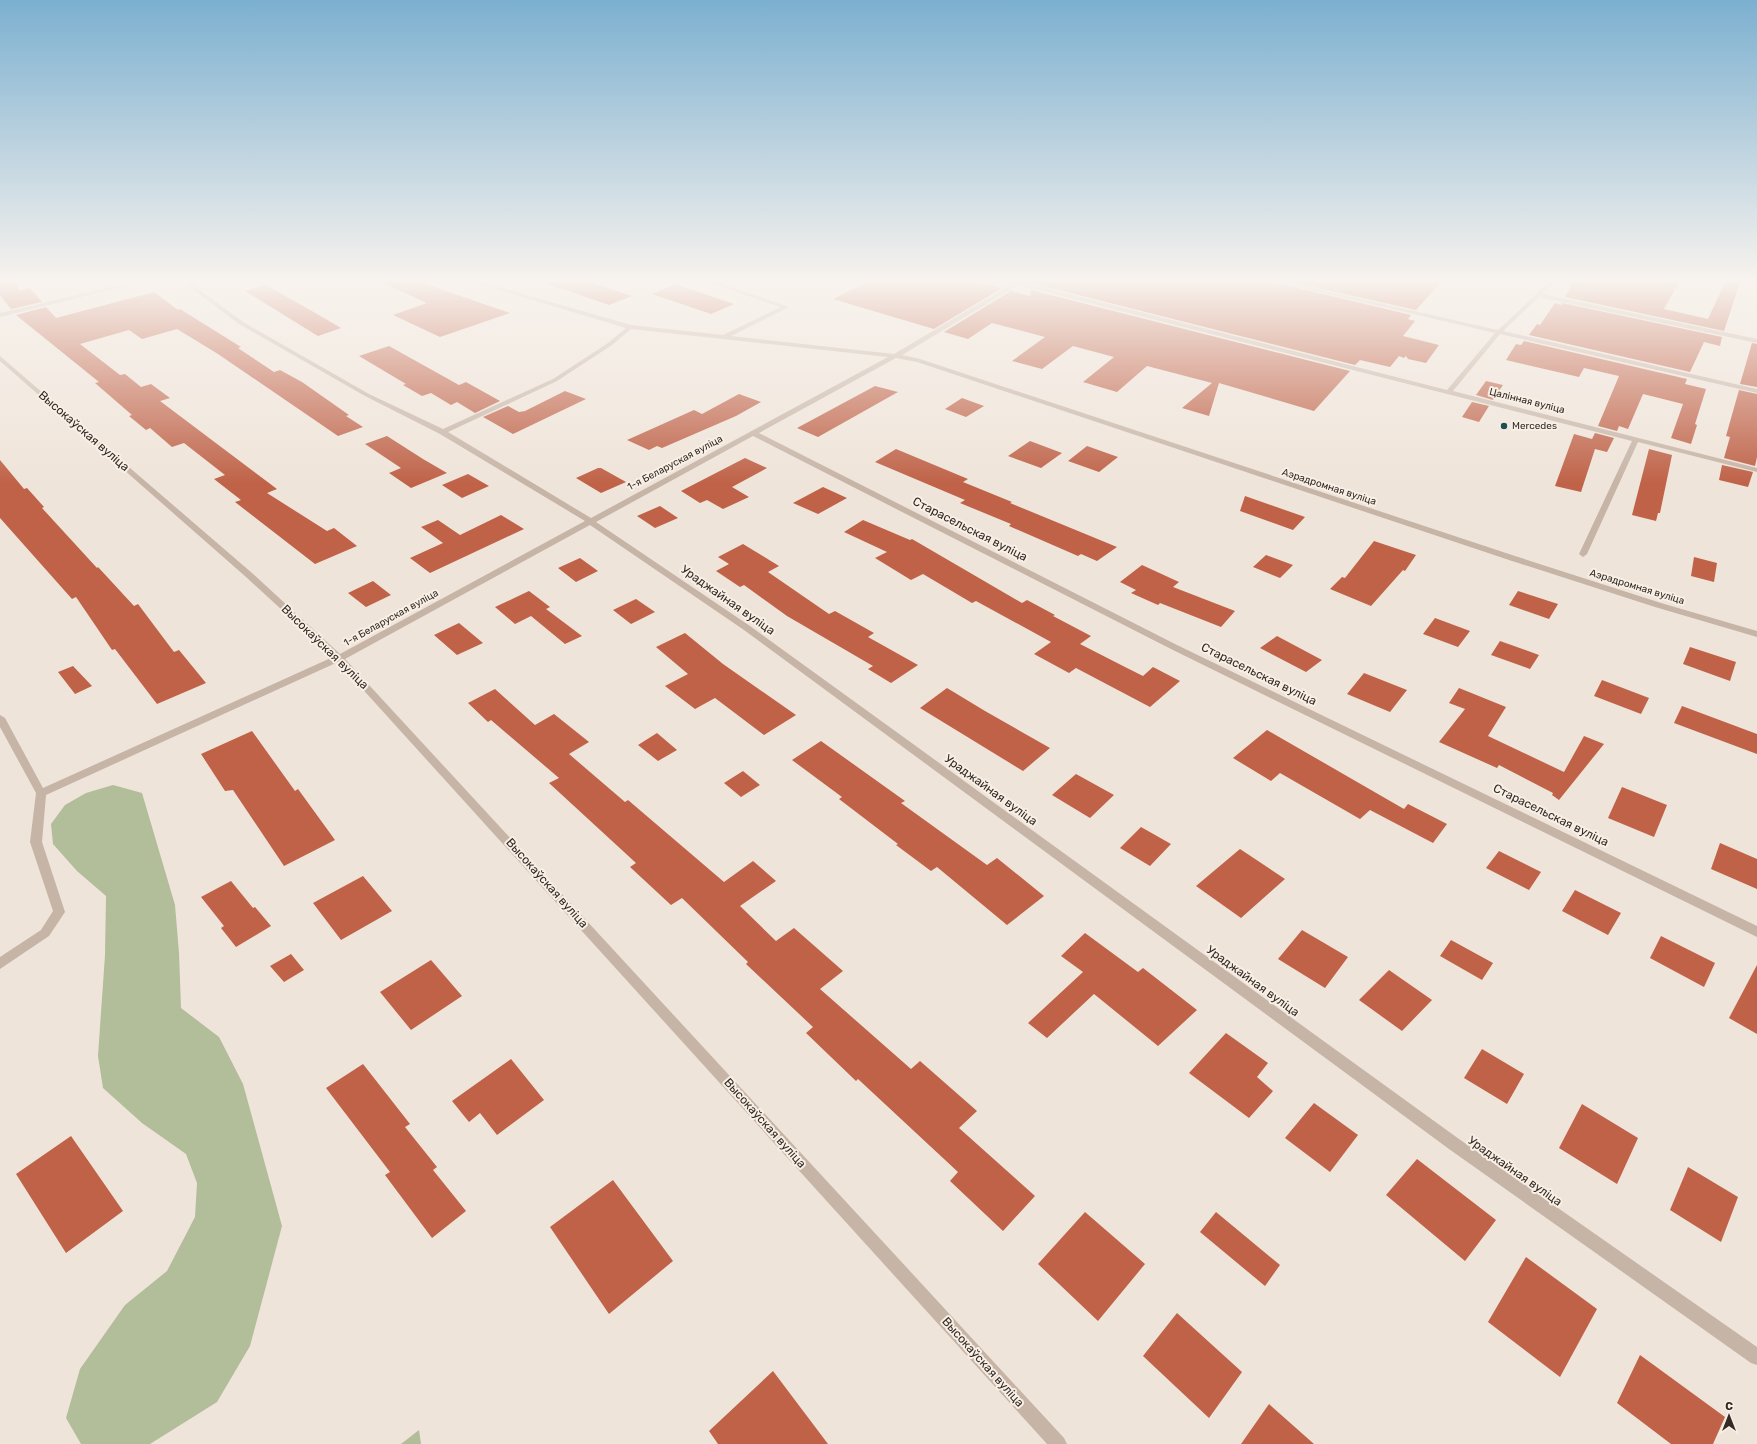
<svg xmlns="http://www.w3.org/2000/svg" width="1757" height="1444" viewBox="0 0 1757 1444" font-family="Rubik,sans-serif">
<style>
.green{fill:#b2bd9a}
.building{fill:#bf6248}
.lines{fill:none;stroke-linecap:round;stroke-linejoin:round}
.minor{fill:#c6b4a6;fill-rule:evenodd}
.poi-dot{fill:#1f4f52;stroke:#f8efe5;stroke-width:1.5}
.labels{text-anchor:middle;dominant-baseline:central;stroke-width:4;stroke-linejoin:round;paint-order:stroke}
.far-street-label{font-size:10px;fill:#332a26;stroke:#f8efe5}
.far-poi-label{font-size:10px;fill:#332a26;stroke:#f8efe5;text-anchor:start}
.street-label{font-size:12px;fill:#332a26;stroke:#f8efe5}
</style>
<rect width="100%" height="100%" fill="#efe4d9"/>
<!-- green -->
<path class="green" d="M 113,785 L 142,793 L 175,905 L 179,953 L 181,1008 L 219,1037 L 243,1084 L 282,1226 L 250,1346 L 217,1402 L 150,1444 L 81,1444 L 66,1418 L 80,1369 L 125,1305 L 167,1271 L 195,1217 L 197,1183 L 186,1154 L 142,1123 L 103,1088 L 98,1056 L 105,955 L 106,896 L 77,871 L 53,844 L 51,824 L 65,805 L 86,793 Z
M 419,1430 L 421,1444 L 401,1444 Z"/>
<!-- building -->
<path class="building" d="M 0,282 L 15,282 L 20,291 L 30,288 L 42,302 L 11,309 L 0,295 Z
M 381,282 L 420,282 L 510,313 L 440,337 L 393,315 L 427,303 Z
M 548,282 L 590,282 L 632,296 L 609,305 L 548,284 Z
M 867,282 L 977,282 L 1002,288 L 934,329 L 833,299 Z
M 1031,282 L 1276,282 L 1277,283 L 1411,315 L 1408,319 L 1415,321 L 1403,336 L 1439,345 L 1426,363 L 1408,359 L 1406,356 L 1404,358 L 1399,356 L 1390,367 L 1360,360 L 1355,365 L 1031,283 Z
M 1291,282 L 1441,282 L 1416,310 Z
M 1573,282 L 1679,282 L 1664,309 L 1708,319 L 1725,282 L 1740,282 L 1724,331 L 1565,297 Z
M 675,284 L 734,304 L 711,314 L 652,294 Z
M 266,285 L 324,318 L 341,328 L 318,336 L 245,291 Z
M 1031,290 L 1350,371 L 1314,411 L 1219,383 L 1209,416 L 1182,408 L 1212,383 L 1147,366 L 1117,392 L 1083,382 L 1114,357 L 1073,346 L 1042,369 L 1012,361 L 1045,337 L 992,323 L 968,339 L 944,332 L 1011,291 L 1030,296 Z
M 154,292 L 178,310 L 180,309 L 241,347 L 238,348 L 274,372 L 280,370 L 302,382 L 349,415 L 346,416 L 363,427 L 338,436 L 218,354 L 177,329 L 142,339 L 129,330 L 80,344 L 120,375 L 125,374 L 141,387 L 151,384 L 170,398 L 160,401 L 277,489 L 267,493 L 327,531 L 334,528 L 357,546 L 315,564 L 235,502 L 241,500 L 214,479 L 225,475 L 184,443 L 172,447 L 150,428 L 146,430 L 129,416 L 132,415 L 95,383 L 99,382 L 16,315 L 46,307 L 56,318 Z
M 1555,303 L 1561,305 L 1562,303 L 1722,337 L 1720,346 L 1704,342 L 1690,372 L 1529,335 L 1537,324 L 1540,325 Z
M 1524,341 L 1687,379 L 1685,384 L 1706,389 L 1695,424 L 1697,425 L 1691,444 L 1671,438 L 1683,404 L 1643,394 L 1628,429 L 1619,426 L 1617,431 L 1598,426 L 1619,376 L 1584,368 L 1579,377 L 1506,360 L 1516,344 L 1521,345 Z
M 1752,343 L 1757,344 L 1757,387 L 1740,384 Z
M 389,346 L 459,385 L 466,382 L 500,401 L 475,413 L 457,402 L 451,405 L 431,393 L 422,396 L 403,385 L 406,384 L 359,356 Z
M 1486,381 L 1503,385 L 1493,400 L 1476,395 Z
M 875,386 L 898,392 L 818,437 L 797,428 Z
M 1739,390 L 1757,394 L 1757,457 L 1755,466 L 1724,458 L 1730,437 L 1726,436 Z
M 565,391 L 586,399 L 513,434 L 483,417 L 508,406 L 519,412 L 525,411 Z
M 739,394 L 761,402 L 736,416 L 662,448 L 657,446 L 649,450 L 627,440 L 694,410 L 702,414 Z
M 962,398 L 984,406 L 966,417 L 945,409 Z
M 1472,402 L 1489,406 L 1479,422 L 1462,417 Z
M 1595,433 L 1614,438 L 1607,452 L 1595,449 L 1581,492 L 1555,486 L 1574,434 L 1592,439 Z
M 387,436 L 423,459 L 447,473 L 411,488 L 389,473 L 401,468 L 365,444 Z
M 1030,441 L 1062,453 L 1041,468 L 1008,456 Z
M 1087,446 L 1118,457 L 1099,472 L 1068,461 Z
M 896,449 L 968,479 L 963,482 L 1012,502 L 1010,503 L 1117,547 L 1097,561 L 1081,554 L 1078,556 L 1009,526 L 1011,524 L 960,503 L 965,500 L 875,462 Z
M 1649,449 L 1672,455 L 1660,513 L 1658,513 L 1656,521 L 1632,515 Z
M 745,458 L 767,468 L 732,487 L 749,497 L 723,509 L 707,500 L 700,503 L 681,491 Z
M 0,460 L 24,489 L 27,488 L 44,507 L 42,508 L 97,568 L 98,567 L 134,606 L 138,604 L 174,652 L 179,650 L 206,683 L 157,704 L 115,649 L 112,650 L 76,597 L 72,599 L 0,518 Z
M 1722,465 L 1753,472 L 1748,487 L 1719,480 Z
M 598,468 L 601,468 L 626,482 L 601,493 L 576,478 Z
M 468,474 L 489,486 L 462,498 L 442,485 Z
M 823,487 L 847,498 L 818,514 L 793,503 Z
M 1245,496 L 1305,517 L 1293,530 L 1240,511 Z
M 660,506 L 678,518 L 655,528 L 637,516 Z
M 501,515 L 524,529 L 430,573 L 410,558 L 443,543 L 421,527 L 438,520 L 460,535 Z
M 863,520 L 910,540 L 912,539 L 1022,603 L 1027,600 L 1055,615 L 1053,616 L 1091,636 L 1080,644 L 1125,667 L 1143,676 L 1153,667 L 1180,681 L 1150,707 L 1076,668 L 1069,673 L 1034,654 L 1051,642 L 976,601 L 972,603 L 923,574 L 911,580 L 875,558 L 887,552 L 844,532 Z
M 1374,541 L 1416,555 L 1405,571 L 1403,570 L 1371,606 L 1330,589 L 1342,577 L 1345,578 Z
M 743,544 L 779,566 L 768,572 L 829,614 L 835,611 L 874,633 L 868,637 L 918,665 L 891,683 L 868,669 L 873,666 L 787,616 L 744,585 L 740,587 L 716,571 L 729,564 L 718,557 Z
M 1266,555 L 1293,565 L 1280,578 L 1253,567 Z
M 1694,557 L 1717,563 L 1714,582 L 1691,576 Z
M 580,558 L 598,571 L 576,582 L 558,568 Z
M 1142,565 L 1179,582 L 1173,587 L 1235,611 L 1221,627 L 1160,603 L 1158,605 L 1131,593 L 1136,590 L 1120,582 Z
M 373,581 L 391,595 L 366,607 L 348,593 Z
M 529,591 L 550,607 L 546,609 L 582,636 L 565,644 L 531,616 L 515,624 L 495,607 Z
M 1518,591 L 1558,604 L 1549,619 L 1509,605 Z
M 636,599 L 655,612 L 631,624 L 613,610 Z
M 1435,618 L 1470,631 L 1458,647 L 1423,634 Z
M 459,623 L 483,643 L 457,655 L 434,635 Z
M 685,633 L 723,664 L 796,715 L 764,735 L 715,698 L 695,709 L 665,686 L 688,674 L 656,647 Z
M 1277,636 L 1322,660 L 1306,672 L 1260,648 Z
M 1500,641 L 1539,655 L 1530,669 L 1491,655 Z
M 1690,647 L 1736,662 L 1730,681 L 1683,664 Z
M 73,666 L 92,686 L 75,694 L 58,672 Z
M 1364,673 L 1407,690 L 1390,712 L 1347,694 Z
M 1602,680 L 1649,698 L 1641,714 L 1594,696 Z
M 947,688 L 985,711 L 1050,748 L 1023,771 L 920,708 Z
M 1459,688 L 1506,707 L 1488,736 L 1564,772 L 1584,736 L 1604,744 L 1559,800 L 1552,795 L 1553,793 L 1499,765 L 1497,768 L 1439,742 L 1465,709 L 1449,703 Z
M 495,689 L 535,725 L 554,714 L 589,742 L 569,754 L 625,802 L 628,800 L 724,882 L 753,861 L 776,881 L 740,906 L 776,941 L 794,928 L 843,971 L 820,989 L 911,1069 L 920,1061 L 977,1111 L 959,1128 L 1035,1196 L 1003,1231 L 950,1181 L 958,1172 L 858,1079 L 856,1081 L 806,1033 L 813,1027 L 746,964 L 748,962 L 682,898 L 671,905 L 630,867 L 636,863 L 549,783 L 559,778 L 491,720 L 488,722 L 468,703 Z
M 1682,706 L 1757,734 L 1757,754 L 1674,723 Z
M 1267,730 L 1404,809 L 1408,804 L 1447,824 L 1433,843 L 1370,810 L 1360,819 L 1280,773 L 1271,781 L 1233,758 Z
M 252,731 L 295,791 L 298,789 L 335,840 L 284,866 L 233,790 L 225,791 L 201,754 Z
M 657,733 L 677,750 L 658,761 L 638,745 Z
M 821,741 L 905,801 L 901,803 L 987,865 L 997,858 L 1044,896 L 1007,925 L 937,867 L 931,871 L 896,845 L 898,844 L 839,799 L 842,797 L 792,760 Z
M 743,771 L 760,785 L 741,797 L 724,783 Z
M 1076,774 L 1114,795 L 1090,818 L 1052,795 Z
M 1622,787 L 1667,805 L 1654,837 L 1608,818 Z
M 1141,827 L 1171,844 L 1150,866 L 1120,848 Z
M 1720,843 L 1757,859 L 1757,889 L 1711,869 Z
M 1240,849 L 1285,879 L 1241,918 L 1196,886 Z
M 1499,851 L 1541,872 L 1529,890 L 1486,868 Z
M 363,876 L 392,911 L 341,940 L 313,903 Z
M 231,881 L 253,908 L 255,907 L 271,926 L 236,947 L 221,928 L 224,926 L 201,897 Z
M 1575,890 L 1621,913 L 1608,935 L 1562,911 Z
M 1302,930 L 1348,957 L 1325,988 L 1278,959 Z
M 1085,933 L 1138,972 L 1143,968 L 1197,1010 L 1158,1046 L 1094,994 L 1047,1038 L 1028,1023 L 1083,972 L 1061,956 Z
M 1661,936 L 1715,963 L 1704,987 L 1650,958 Z
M 1451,940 L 1493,963 L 1482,980 L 1440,956 Z
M 291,954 L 304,970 L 284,982 L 270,966 Z
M 431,960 L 462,996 L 411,1030 L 380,992 Z
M 1757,965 L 1757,1034 L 1729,1018 Z
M 1389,970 L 1432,1000 L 1402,1031 L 1359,1000 Z
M 1226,1033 L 1268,1063 L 1257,1077 L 1273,1091 L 1249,1118 L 1189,1073 Z
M 1482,1049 L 1524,1074 L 1507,1104 L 1464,1078 Z
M 511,1059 L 544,1100 L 497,1135 L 480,1113 L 469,1122 L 452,1101 Z
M 363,1064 L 410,1124 L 405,1127 L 437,1167 L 433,1170 L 466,1211 L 432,1238 L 385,1175 L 390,1172 L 326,1088 Z
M 1314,1103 L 1358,1135 L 1330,1172 L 1285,1138 Z
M 1582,1104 L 1638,1138 L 1617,1184 L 1559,1148 Z
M 71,1136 L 123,1211 L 66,1253 L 16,1174 Z
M 1417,1159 L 1496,1220 L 1465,1261 L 1386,1195 Z
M 1688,1167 L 1738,1197 L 1721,1242 L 1670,1210 Z
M 613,1180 L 673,1261 L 609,1314 L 550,1227 Z
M 1085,1212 L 1145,1264 L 1098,1321 L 1038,1264 Z
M 1216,1212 L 1280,1265 L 1265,1286 L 1200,1232 Z
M 1526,1257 L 1597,1309 L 1560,1377 L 1488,1322 Z
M 1177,1313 L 1242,1372 L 1209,1418 L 1143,1356 Z
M 1640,1355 L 1725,1417 L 1713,1444 L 1671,1444 L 1617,1403 Z
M 773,1371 L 828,1444 L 718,1444 L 709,1431 Z
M 1269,1404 L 1314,1444 L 1241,1444 Z"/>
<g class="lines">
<!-- minor -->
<path class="minor" d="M 134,282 L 142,282 L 0,317 L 0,313 Z
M 183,282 L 189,282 L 243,322 L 369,394 L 443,429 L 553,379 L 608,343 L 626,328 L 475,283 L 474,282 L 482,282 L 631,325 L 723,335 L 781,307 L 718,286 L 710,282 L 717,282 L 789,307 L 731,336 L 894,354 L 1012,284 L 1010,282 L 1022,282 L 1447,390 L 1495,333 L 1277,282 L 1286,282 L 1498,330 L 1549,282 L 1555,282 L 1542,294 L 1757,339 L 1757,343 L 1539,297 L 1503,331 L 1757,389 L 1757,393 L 1500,334 L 1453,391 L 1757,468 L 1757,472 L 1638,442 L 1587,554 L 1583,557 L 1579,554 L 1632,441 L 1018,285 L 902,355 L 920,359 L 1515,556 L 1661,603 L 1757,631 L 1757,637 L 1655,607 L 1509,560 L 917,362 L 896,358 L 759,433 L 1177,645 L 1757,926 L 1757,937 L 1171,649 L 753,436 L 596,522 L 750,626 L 1459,1139 L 1757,1347 L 1757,1365 L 1751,1363 L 1449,1149 L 744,630 L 590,525 L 345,659 L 1064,1438 L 1067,1444 L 1047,1444 L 338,662 L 46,795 L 42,842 L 65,912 L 49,936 L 0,969 L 0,957 L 41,930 L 53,911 L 30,842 L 36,793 L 0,727 L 0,715 L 5,718 L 43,788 L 333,657 L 246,577 L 0,361 L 0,356 L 252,573 L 340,654 L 585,521 L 440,434 L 365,396 L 239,324 ZM 631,329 L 888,357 L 591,518 L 448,432 L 557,381 L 612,345 Z"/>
</g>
<!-- sky -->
<linearGradient id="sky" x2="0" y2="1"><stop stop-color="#7cb0d0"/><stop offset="0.58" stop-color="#f8f3ee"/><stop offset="1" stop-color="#f8f3ee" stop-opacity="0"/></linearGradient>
<rect width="1757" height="484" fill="url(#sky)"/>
<!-- markers -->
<circle class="poi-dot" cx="1504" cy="426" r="4"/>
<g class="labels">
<!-- far-street labels -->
<g class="far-street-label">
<text transform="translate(1527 401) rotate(14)">Цалінная вуліца</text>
<text transform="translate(675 463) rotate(-28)">1-я Беларуская вуліца</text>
<text transform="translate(1329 487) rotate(18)">Аэрадромная вуліца</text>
<text transform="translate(1637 587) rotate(17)">Аэрадромная вуліца</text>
<text transform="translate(391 618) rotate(-29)">1-я Беларуская вуліца</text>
</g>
<!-- far-poi labels -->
<g class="far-poi-label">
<text x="1512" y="426">Mercedes</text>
</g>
<!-- street labels -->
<g class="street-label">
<text transform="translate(84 431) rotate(41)">Высокаўская вуліца</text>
<text transform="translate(970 529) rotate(27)">Старасельская вуліца</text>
<text transform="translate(728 600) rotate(35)">Ураджайная вуліца</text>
<text transform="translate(325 647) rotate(44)">Высокаўская вуліца</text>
<text transform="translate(1259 674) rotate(26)">Старасельская вуліца</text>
<text transform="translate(991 790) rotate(36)">Ураджайная вуліца</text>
<text transform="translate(1551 815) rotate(26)">Старасельская вуліца</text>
<text transform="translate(547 883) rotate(48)">Высокаўская вуліца</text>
<text transform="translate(1253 981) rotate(36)">Ураджайная вуліца</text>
<text transform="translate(765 1123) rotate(48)">Высокаўская вуліца</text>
<text transform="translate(1515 1171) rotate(35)">Ураджайная вуліца</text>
<text transform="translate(983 1362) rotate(48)">Высокаўская вуліца</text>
</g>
</g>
<!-- north arrow -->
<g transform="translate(1729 1416)" stroke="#f8efe5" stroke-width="3" paint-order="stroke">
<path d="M0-3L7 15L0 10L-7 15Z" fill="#332a26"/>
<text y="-6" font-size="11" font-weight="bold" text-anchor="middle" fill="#332a26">С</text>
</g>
</svg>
